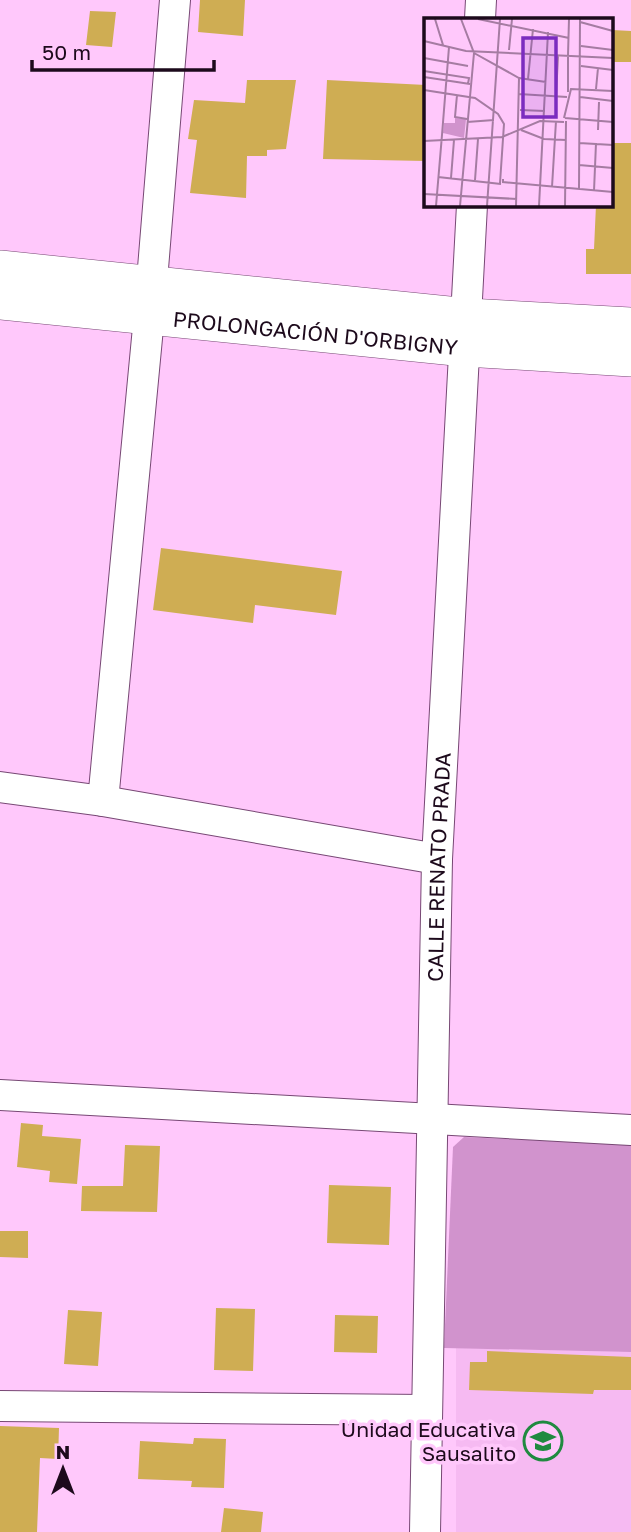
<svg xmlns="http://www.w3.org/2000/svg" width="631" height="1532" viewBox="0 0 631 1532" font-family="'Golos Text',sans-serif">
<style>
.built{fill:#f6baf2}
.green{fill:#d193cd}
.building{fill:#cfad53}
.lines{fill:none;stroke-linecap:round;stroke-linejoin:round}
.minor-casing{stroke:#774874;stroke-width:32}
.major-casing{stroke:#774874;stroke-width:38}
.minor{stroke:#fff;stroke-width:30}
.major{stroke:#fff;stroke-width:37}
.labels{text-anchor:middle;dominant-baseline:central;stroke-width:7;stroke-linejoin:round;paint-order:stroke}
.street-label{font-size:21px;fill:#1d0a1c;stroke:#ffc8fb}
.poi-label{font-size:21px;fill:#1d0a1c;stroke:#ffc8fb;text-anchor:end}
.inset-road{fill:none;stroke:#a57ca2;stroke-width:2}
.view{fill:#7b2cbf;fill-opacity:0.15;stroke:#7b2cbf;stroke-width:3.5}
.inset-edge{fill:none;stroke:#1d0a1c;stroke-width:3.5}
</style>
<rect width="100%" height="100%" fill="#ffc8fb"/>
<!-- built -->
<path class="built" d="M 456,1348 L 631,1352 L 631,1532 L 456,1532 Z"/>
<!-- green -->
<path class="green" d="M 464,1137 L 631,1145 L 631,1352 L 444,1348 L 453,1147 Z"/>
<!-- building -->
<path class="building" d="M 200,0 L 245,0 L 243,36 L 198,32 Z
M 90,11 L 116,12 L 112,47 L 86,45 Z
M 612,30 L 631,31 L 631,62 L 612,62 Z
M 247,80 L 296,80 L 286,149 L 267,150 L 267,156 L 247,156 L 246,198 L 190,193 L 197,140 L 188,139 L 194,100 L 245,103 Z
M 327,80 L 426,85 L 426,161 L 323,159 Z
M 612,143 L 631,143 L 631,274 L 586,274 L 586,249 L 594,249 L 596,205 L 612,205 Z
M 161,548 L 342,571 L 336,615 L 255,605 L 253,623 L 153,610 Z
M 21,1123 L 43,1125 L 42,1136 L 81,1139 L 77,1184 L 49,1182 L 50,1171 L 17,1167 Z
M 125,1145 L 160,1146 L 157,1212 L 81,1211 L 82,1186 L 123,1186 Z
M 329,1185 L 391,1187 L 389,1245 L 327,1243 Z
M 0,1231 L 28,1231 L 28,1258 L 0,1257 Z
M 216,1308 L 255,1309 L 253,1371 L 214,1370 Z
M 68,1310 L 102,1312 L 98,1366 L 64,1364 Z
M 335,1315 L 378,1316 L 377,1353 L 334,1352 Z
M 487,1351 L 631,1357 L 631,1390 L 594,1390 L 593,1394 L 469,1390 L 470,1362 L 487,1362 Z
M 0,1426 L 59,1428 L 58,1459 L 40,1458 L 37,1532 L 0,1532 Z
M 194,1438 L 226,1439 L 224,1488 L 191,1487 L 192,1481 L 138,1479 L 140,1441 L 193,1444 Z
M 224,1508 L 263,1512 L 261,1532 L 221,1532 Z"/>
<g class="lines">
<defs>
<g id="minor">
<path d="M 480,19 L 481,0"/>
<path d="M 0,787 L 103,801 L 437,859"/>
<path d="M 103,801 L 149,317 L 175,0"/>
<path d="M 0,1095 L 631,1130"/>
<path d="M 0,1406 L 427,1410"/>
<path id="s1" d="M 425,1532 L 437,859 L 472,205"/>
</g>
<g id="major">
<path d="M 0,269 L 468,317 L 631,326"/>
<path id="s2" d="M 0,301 L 465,348 L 631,358"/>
</g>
</defs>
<!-- minor casing -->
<use href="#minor" class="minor-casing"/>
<!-- major casing -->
<use href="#major" class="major-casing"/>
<!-- minor -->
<use href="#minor" class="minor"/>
<!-- major -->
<use href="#major" class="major"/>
</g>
<!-- icons -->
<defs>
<symbol id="school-ring" viewBox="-11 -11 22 22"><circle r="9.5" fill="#ffc8fb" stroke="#208a40" stroke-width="1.5"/><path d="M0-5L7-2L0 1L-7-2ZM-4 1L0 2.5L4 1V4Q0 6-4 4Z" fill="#208a40"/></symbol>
</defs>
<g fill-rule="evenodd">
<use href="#school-ring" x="521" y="1419" width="44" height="44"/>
</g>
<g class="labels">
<!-- street labels -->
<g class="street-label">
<text stroke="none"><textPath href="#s2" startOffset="317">PROLONGACIÓN D'ORBIGNY</textPath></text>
<text stroke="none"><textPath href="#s1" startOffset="665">CALLE RENATO PRADA</textPath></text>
</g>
<!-- poi labels -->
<g class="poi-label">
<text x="516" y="1429">Unidad Educativa<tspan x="516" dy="24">Sausalito</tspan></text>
</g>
</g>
<!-- overview -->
<g transform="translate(424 18)">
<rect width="189" height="189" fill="#ffc8fb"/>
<path d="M 31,100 L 42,101 L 40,120 L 19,115 L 20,105 L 31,105 Z" fill="#d193cd"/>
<path class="inset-road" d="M 11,1 L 19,27M 54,1 L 145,20M 156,4 L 189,13M 0,23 L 42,33 L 189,40M 157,28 L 189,32M 85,32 L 88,1M 50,35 L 95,60 L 122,64M 144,37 L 145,1M 0,40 L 44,48M 157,48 L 189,52M 0,53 L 45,60 L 44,66M 0,59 L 46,66M 104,61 L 109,11M 172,71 L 174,50M 0,72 L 51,80 L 74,96 L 80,106 L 76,165M 144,74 L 144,39M 95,76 L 143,79M 33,77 L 31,99 L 43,101M 132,78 L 134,38M 156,79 L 189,83M 96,92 L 121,93M 140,100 L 147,71 L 189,73M 141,100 L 189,104M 43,104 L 70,102M 97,112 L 120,121 L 142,122M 174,112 L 175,84M 18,117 L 25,29M 0,123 L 78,119 L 116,103 L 140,104M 155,125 L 189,127M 155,147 L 189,150M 14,159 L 77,166M 27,160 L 30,122M 79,161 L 79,164 L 189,174M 51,162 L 54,121M 128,169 L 132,103M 155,171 L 156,1M 170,173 L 172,125M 0,176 L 93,181M 12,188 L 18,117M 36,188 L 50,35 L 37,1M 63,188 L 76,1M 92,188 L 95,60M 115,188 L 124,14M 141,188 L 142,103"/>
<path class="view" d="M 99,20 L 132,20 L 132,99 L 99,99 Z"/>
<rect width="189" height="189" class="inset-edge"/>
</g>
<!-- north arrow -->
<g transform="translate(63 1469)" stroke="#ffc8fb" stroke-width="5" paint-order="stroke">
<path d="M0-5L12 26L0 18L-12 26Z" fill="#1d0a1c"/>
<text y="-10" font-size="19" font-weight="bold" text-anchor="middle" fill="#1d0a1c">N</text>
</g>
<!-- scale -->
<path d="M32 60v10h182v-10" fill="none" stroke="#1d0a1c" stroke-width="3.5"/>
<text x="42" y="60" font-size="21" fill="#1d0a1c" stroke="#ffc8fb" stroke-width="5" paint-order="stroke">50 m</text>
</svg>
